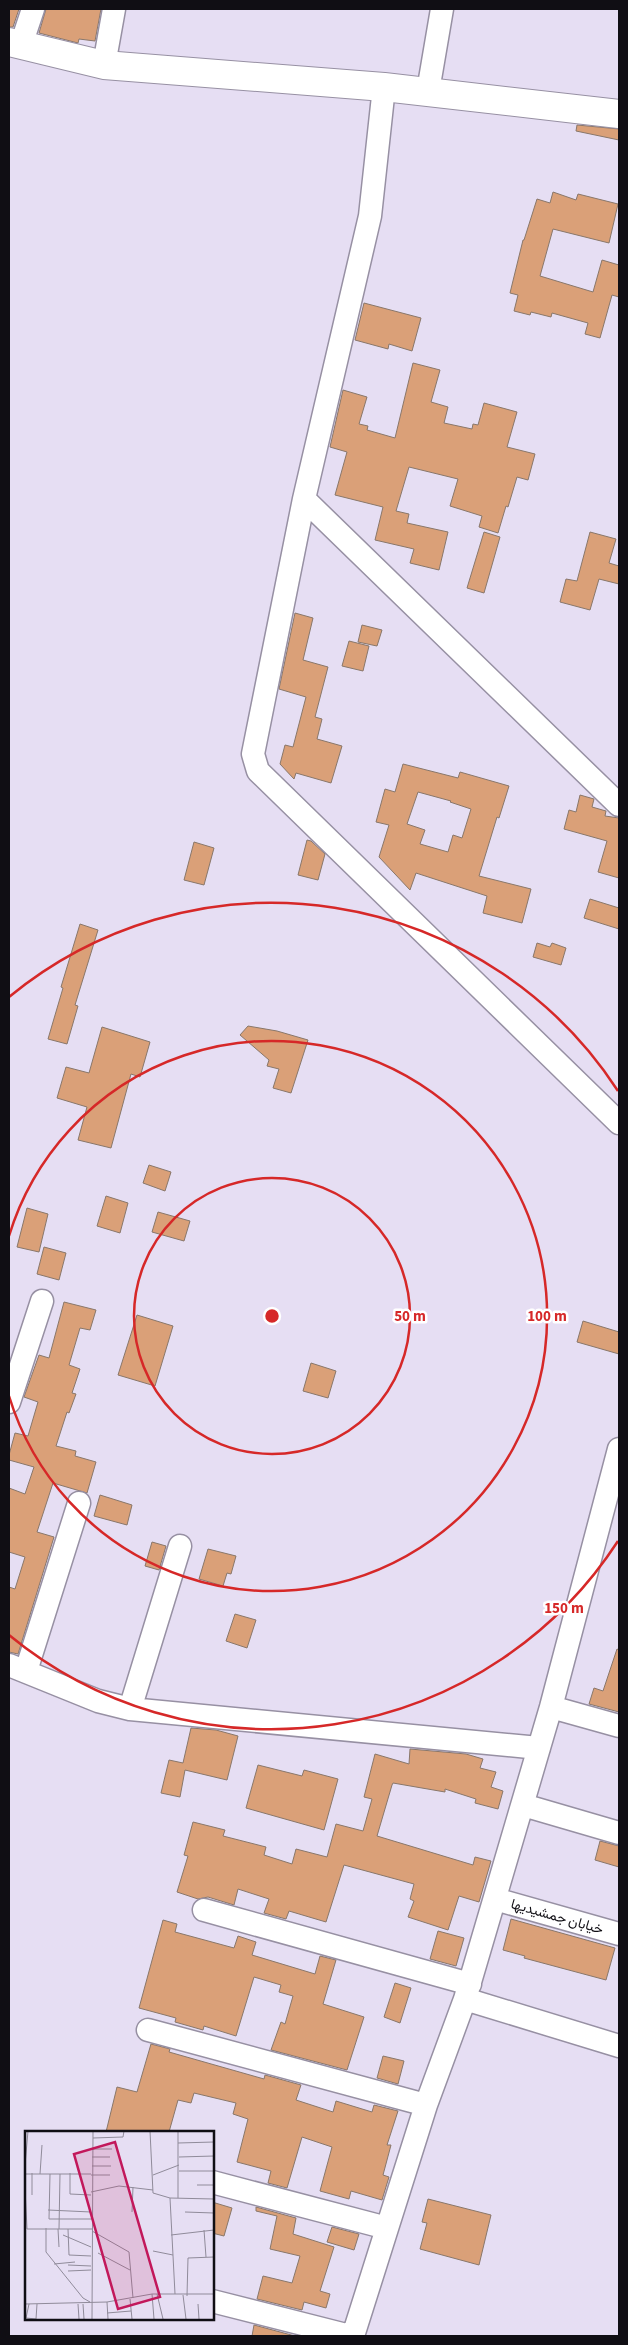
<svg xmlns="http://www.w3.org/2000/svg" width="628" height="2345" viewBox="0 0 628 2345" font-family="'Source Sans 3',Vazirmatn,sans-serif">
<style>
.building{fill:#daa078;stroke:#89776a;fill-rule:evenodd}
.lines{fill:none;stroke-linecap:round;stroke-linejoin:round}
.minor-casing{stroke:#9790a3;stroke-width:25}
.tertiary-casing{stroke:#9790a3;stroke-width:30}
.minor{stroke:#fff;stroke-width:22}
.tertiary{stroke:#fff;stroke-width:28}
.ring{fill:none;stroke:#d62828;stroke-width:2.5}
.labels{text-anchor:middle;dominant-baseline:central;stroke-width:5;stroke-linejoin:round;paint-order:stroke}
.street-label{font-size:14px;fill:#100e14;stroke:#fff}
.inset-road{fill:none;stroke:#908b9a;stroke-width:1}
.view{fill:#c2185b;fill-opacity:0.15;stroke:#c2185b;stroke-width:2.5}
.inset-edge{fill:none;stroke:#100e14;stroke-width:2.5}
.centre{fill:#d62828;stroke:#fff;stroke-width:2.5}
.ring-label{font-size:15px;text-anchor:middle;font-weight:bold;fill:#d62828;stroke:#fff;stroke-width:5;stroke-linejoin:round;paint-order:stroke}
</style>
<rect width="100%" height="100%" fill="#e6def3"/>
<!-- building -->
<path class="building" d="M 9,9 L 19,9 L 13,27 L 9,27 Z
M 46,9 L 101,9 L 95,41 L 79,39 L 78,43 L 39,33 Z
M 577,125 L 619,129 L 619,140 L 576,131 Z
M 553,192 L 576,200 L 578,194 L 618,204 L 609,243 L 553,229 L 540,276 L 593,292 L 602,260 L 619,265 L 619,297 L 612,295 L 600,338 L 585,334 L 588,323 L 552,313 L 551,317 L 531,312 L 530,315 L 514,311 L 518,295 L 510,293 L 523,240 L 524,240 L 537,199 L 550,203 Z
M 364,303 L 421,318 L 412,351 L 389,344 L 388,349 L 355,340 Z
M 413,363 L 440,370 L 431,402 L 448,407 L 444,423 L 472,429 L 473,424 L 478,425 L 484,403 L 517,412 L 507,447 L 535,454 L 528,480 L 517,477 L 508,507 L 506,506 L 498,533 L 479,527 L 482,516 L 450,506 L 458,479 L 409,467 L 396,511 L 409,514 L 407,523 L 448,532 L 439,570 L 410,563 L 414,549 L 375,540 L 383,507 L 335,495 L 347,452 L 330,447 L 343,390 L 367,397 L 359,424 L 368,426 L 367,430 L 395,438 Z
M 484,532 L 500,537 L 484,593 L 467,588 Z
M 590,532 L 616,539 L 609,563 L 619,566 L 619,584 L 599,579 L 590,610 L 560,602 L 566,579 L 577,581 Z
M 295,613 L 313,618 L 303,660 L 328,667 L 315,717 L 322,719 L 317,739 L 342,746 L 331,783 L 296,773 L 294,779 L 280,764 L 285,745 L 293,747 L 306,697 L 279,689 Z
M 362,625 L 382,630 L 377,646 L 358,642 Z
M 349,641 L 369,646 L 363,671 L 342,666 Z
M 403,764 L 458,778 L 460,772 L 509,786 L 499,818 L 497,817 L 479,876 L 531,889 L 522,923 L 483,913 L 487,896 L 416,873 L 410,890 L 379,857 L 389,825 L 376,822 L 385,789 L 395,792 ZM 418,792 L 451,801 L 450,802 L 471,809 L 462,838 L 453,835 L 448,852 L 420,844 L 425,830 L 407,824 Z
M 580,795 L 594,799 L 592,807 L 606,811 L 605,816 L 619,818 L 619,878 L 598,872 L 607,841 L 564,829 L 569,810 L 576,812 Z
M 307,840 L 311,841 L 325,854 L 318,880 L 298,875 Z
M 194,842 L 214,848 L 204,885 L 184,880 Z
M 590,899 L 619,908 L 619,929 L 584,918 Z
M 80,924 L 98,930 L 75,1005 L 78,1006 L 67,1044 L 48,1039 L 63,988 L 61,987 Z
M 537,943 L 550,947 L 552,943 L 566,948 L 561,965 L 533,957 Z
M 248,1026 L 277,1031 L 308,1040 L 291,1093 L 273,1088 L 279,1069 L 267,1066 L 269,1060 L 240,1035 Z
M 102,1027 L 150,1042 L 140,1077 L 131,1074 L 111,1148 L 78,1140 L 87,1107 L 57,1098 L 66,1067 L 89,1073 Z
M 149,1165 L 171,1172 L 165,1191 L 143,1183 Z
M 106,1196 L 128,1203 L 120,1233 L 97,1226 Z
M 27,1208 L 48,1214 L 39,1252 L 17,1247 Z
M 158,1212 L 190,1221 L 184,1241 L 152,1232 Z
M 44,1247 L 66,1253 L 59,1280 L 37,1274 Z
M 64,1302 L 96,1310 L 90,1330 L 80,1328 L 69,1365 L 80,1369 L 72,1393 L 76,1394 L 69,1413 L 67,1412 L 56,1446 L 76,1451 L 75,1456 L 96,1462 L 87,1493 L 53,1483 L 37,1532 L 54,1537 L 18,1654 L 9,1652 L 9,1587 L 15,1589 L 25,1557 L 9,1552 L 9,1488 L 25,1494 L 34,1467 L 9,1460 L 9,1455 L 15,1433 L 28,1436 L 38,1402 L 24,1397 L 39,1355 L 49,1358 Z
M 137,1315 L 173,1326 L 155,1386 L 118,1375 Z
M 583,1321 L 619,1332 L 619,1354 L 577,1342 Z
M 311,1363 L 336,1371 L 328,1398 L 303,1391 Z
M 100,1495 L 132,1505 L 127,1525 L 94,1516 Z
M 152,1542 L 166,1546 L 159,1570 L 145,1566 Z
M 208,1549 L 236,1556 L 231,1574 L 227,1573 L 223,1586 L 199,1579 Z
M 235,1614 L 256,1620 L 247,1648 L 226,1641 Z
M 617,1649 L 619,1650 L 619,1712 L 589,1704 L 594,1688 L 603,1691 Z
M 191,1728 L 216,1730 L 238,1736 L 227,1780 L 185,1770 L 180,1797 L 161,1793 L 169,1760 L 183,1763 Z
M 410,1749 L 466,1754 L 483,1759 L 480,1768 L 496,1772 L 491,1787 L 503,1791 L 498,1809 L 475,1803 L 476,1799 L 445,1789 L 445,1792 L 393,1783 L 392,1785 L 377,1836 L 473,1865 L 475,1857 L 491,1861 L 479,1902 L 459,1896 L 448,1930 L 408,1917 L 414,1901 L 410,1899 L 414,1884 L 344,1865 L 326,1922 L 289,1911 L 286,1919 L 264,1913 L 269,1899 L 238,1889 L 234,1905 L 208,1897 L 198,1899 L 177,1892 L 188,1856 L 184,1855 L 193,1822 L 225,1830 L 223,1836 L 266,1847 L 264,1855 L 292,1864 L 296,1849 L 327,1857 L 336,1824 L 363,1831 L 372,1799 L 364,1797 L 375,1754 L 409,1764 Z
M 258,1765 L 302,1776 L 304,1770 L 338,1779 L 324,1830 L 246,1808 Z
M 600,1841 L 619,1846 L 619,1867 L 595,1860 Z
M 511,1919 L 615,1948 L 606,1980 L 524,1958 L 525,1956 L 503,1950 Z
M 163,1920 L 177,1924 L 175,1932 L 234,1948 L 238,1936 L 256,1942 L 252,1955 L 315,1974 L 320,1956 L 336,1960 L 323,2004 L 364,2017 L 347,2070 L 271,2050 L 281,2022 L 285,2024 L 293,1996 L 279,1992 L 281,1985 L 254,1977 L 236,2036 L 204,2026 L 203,2030 L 175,2022 L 176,2018 L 139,2008 Z
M 438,1931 L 464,1938 L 456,1966 L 430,1959 Z
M 395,1983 L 411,1988 L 400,2023 L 384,2017 Z
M 151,2044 L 170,2049 L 169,2052 L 264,2079 L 265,2075 L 301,2085 L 296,2100 L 333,2112 L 336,2101 L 372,2112 L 374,2105 L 398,2111 L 387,2145 L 391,2145 L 383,2175 L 389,2177 L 382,2200 L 351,2191 L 349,2199 L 320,2191 L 332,2147 L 302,2137 L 287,2188 L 268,2183 L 271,2171 L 237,2162 L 248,2119 L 233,2114 L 236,2103 L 194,2093 L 191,2103 L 178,2100 L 169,2132 L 106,2132 L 117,2087 L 137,2092 Z
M 383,2056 L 404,2061 L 398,2084 L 377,2078 Z
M 428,2199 L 491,2215 L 479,2265 L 420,2249 L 427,2223 L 422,2222 Z
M 212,2202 L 232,2208 L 224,2236 L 212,2233 Z
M 256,2207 L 296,2218 L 293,2234 L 334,2247 L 320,2291 L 330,2294 L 326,2308 L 304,2302 L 302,2310 L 257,2299 L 263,2276 L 292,2283 L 300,2256 L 270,2249 L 277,2216 L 256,2211 Z
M 332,2227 L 359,2234 L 354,2250 L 327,2242 Z
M 254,2325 L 295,2336 L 252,2336 Z"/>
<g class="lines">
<defs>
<path id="minor" d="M 21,45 L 33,9
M 104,65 L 114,9
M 384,87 L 370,216 L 304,499 L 253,754 L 258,771 L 619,1123
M 428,91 L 442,9
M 304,499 L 619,805
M 9,1402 L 42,1301
M 9,1665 L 98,1701 L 130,1709 L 539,1748
M 26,1671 L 79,1503
M 551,1707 L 619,1726
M 130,1709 L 180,1546
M 523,1805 L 619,1833
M 495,1899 L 619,1934
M 204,1910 L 470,1984
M 465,1999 L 619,2046
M 148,2030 L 426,2105
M 212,2182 L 387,2228
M 212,2301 L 350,2336
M 353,2336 L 426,2105 L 465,1999 L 551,1707 L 619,1449"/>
<path id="tertiary" d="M 9,42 L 104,65 L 384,87 L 619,114"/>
</defs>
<!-- minor casing -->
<use href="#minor" class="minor-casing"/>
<!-- tertiary casing -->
<use href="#tertiary" class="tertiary-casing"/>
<!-- minor -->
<use href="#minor" class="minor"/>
<!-- tertiary -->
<use href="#tertiary" class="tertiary"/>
</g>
<!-- distance rings -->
<g class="ring">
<circle cx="272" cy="1316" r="138"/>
<path d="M9 1236A275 275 0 1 1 9 1396"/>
<path d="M618 1541A413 413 0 0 1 9 1635M9 997A413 413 0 0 1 618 1091"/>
</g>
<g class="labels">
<!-- street labels -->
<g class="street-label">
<text transform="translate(557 1917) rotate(16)">خیابان جمشیدیها</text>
</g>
</g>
<!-- overview -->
<g transform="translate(25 2131)">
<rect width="189" height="189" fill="#e6def3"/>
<path class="inset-road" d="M 125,0 L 128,62 L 145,67 L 150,163M 68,7 L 98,6 L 99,0M 153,12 L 189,11M 67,18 L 87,18M 67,26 L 85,26M 154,26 L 189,25M 0,34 L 3,0M 67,35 L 86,35M 154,40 L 189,40M 7,42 L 7,64M 45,42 L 45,63 L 66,64M 0,43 L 66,43M 15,43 L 17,14M 25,43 L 24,88 L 67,88M 66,44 L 85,44M 128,44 L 154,34M 172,54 L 189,54M 0,58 L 2,98 L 67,98M 66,61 L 94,55 L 128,59M 145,67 L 189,68M 153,67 L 153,0M 23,79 L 66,81M 107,81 L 108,56M 160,81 L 189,82M 21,97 L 21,121 L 58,167 L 65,171M 33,98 L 34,116M 34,98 L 35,43M 43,98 L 44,124 L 66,125M 179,99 L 181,126M 67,100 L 104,121 L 108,167M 38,104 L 66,116M 146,104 L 189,99M 128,120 L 148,124M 73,122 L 105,139M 29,133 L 50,131M 43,134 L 66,135M 43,140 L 66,139M 127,163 L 129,188M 132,163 L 138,188M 158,164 L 161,188M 162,165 L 163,127 L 189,126M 105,168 L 107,188M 82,171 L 83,188M 0,173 L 82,171 L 127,163 L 189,163M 4,173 L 1,187 L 11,188M 53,173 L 54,188M 58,173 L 59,188M 173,173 L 174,188M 82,182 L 106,180M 11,188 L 12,173M 67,188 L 68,0"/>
<path class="view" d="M 90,11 L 135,166 L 93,178 L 49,23 Z"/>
<rect width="189" height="189" class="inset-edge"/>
</g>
<circle cx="272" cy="1316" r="8" class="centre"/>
<g class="ring-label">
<text x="410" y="1321">50 m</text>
<text x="547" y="1321">100 m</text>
<text x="564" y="1613">150 m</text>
</g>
<!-- border -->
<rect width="628" height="2345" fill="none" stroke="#100e14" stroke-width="20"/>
</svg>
